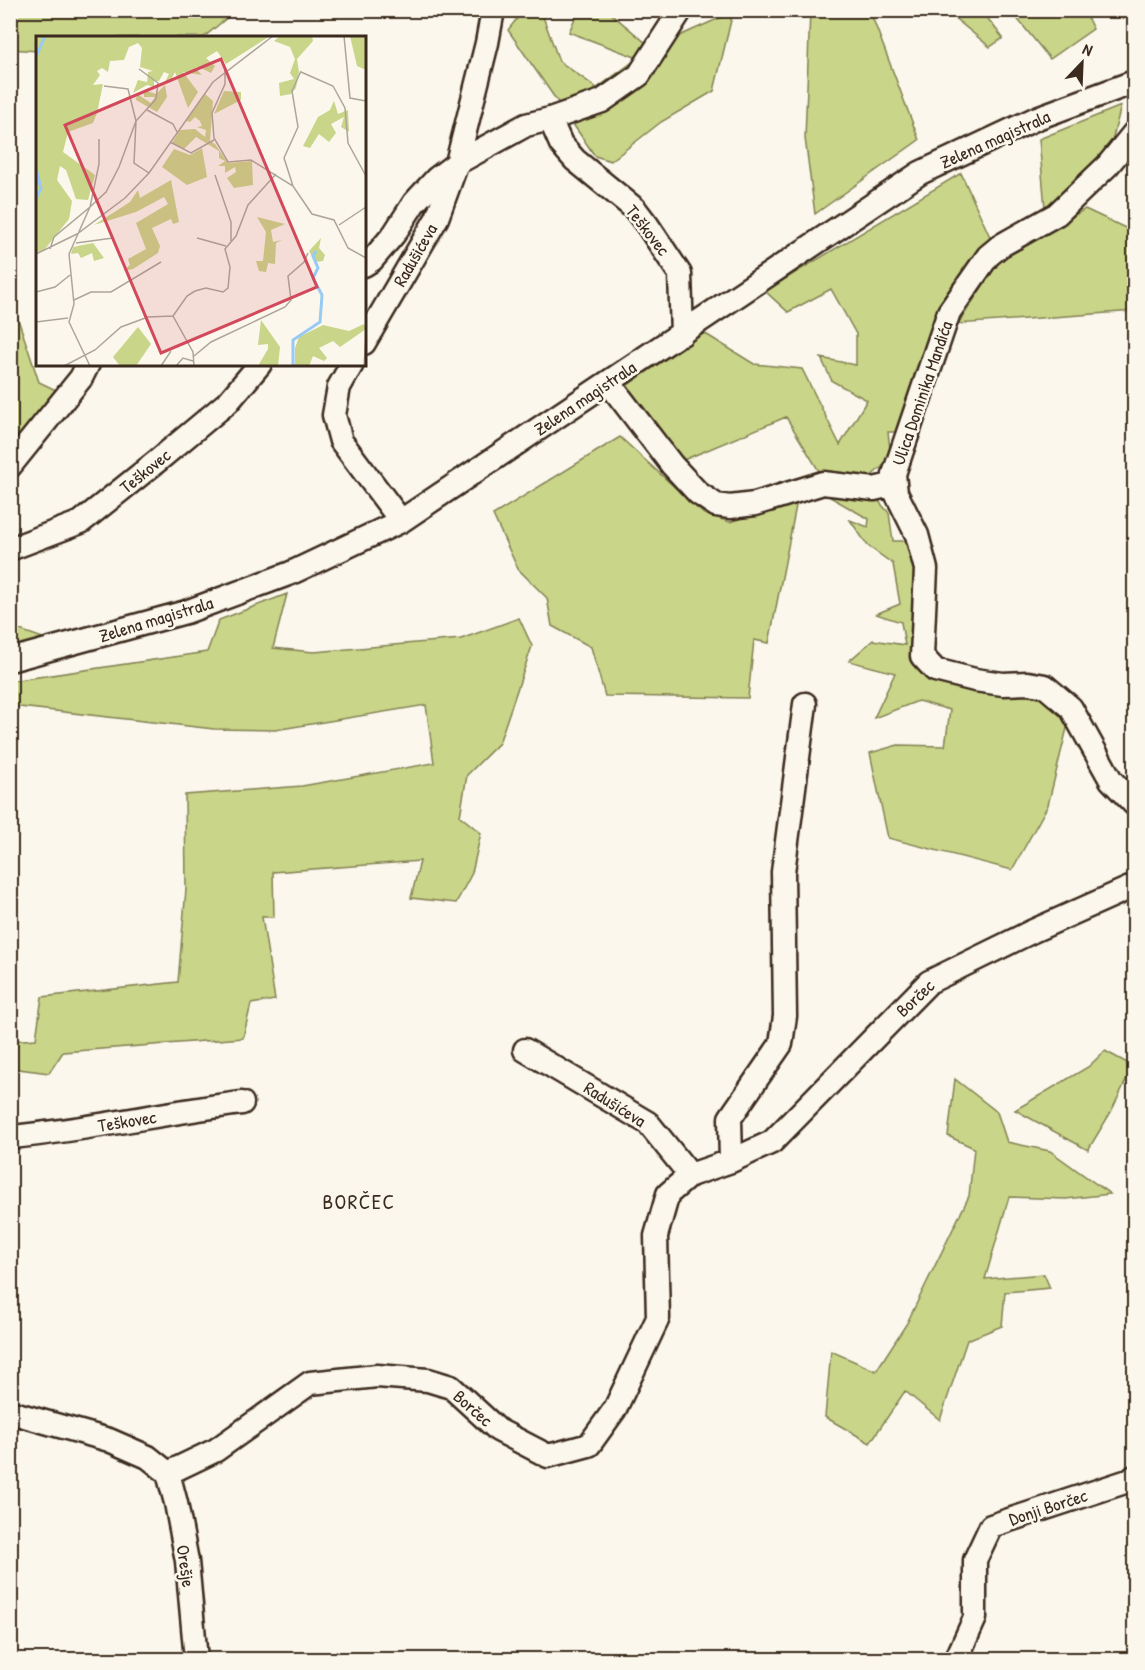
<svg xmlns="http://www.w3.org/2000/svg" width="1145" height="1670" viewBox="0 0 1145 1670" font-family="'Patrick Hand',sans-serif">
<style>
.green{fill:#c9d588;stroke:#828053;stroke-width:1.5}
.lines{fill:none;stroke-linecap:round;stroke-linejoin:round}
.minor-casing{stroke:#3b2a1e;stroke-width:27}
.minor{stroke:#fbf7ec;stroke-width:22}
.labels{text-anchor:middle;dominant-baseline:central;stroke-width:5;stroke-linejoin:round;paint-order:stroke}
.street-label{font-size:18px;fill:#3b2a1e;stroke:#fbf7ec}
.quarter-label{font-size:21px;letter-spacing:1.5px;fill:#3b2a1e;stroke:#fbf7ec}
.inset-river{fill:none;stroke:#97caf4;stroke-width:3}
.inset-road{fill:none;stroke:#aea59a;stroke-width:1.5}
.view{fill:#d1495b;fill-opacity:0.15;stroke:#d1495b;stroke-width:3}
.inset-edge{fill:none;stroke:#3b2a1e;stroke-width:3}
</style>
<rect width="100%" height="100%" fill="#fbf7ec"/>
<filter id="ink" filterUnits="userSpaceOnUse"><feTurbulence type="fractalNoise" baseFrequency=".0167" numOctaves="2"/><feDisplacementMap in="SourceGraphic" scale="12" xChannelSelector="R" yChannelSelector="G"/><feConvolveMatrix kernelMatrix="1 2 1 2 8 2 1 2 1" color-interpolation-filters="sRGB"/></filter>
<g filter="url(#ink)">
<!-- green -->
<path class="green" d="M 10,11 L 11,10 L 235,11 L 204,37 L 38,38 L 37,51 L 11,49 Z
M 523,11 L 541,11 L 559,61 L 597,88 L 638,58 L 569,32 L 578,11 L 608,11 L 652,48 L 733,12 L 714,91 L 661,122 L 611,161 L 595,156 L 508,30 Z
M 810,11 L 870,11 L 919,140 L 815,214 L 805,138 Z
M 946,11 L 982,11 L 1003,38 L 990,47 Z
M 1011,11 L 1084,11 L 1093,29 L 1050,59 Z
M 1121,106 L 1111,145 L 1045,208 L 1039,139 Z
M 961,173 L 991,239 L 971,260 L 930,332 L 920,379 L 901,432 L 888,432 L 891,459 L 863,483 L 889,513 L 893,541 L 909,541 L 919,572 L 917,666 L 1041,693 L 1070,716 L 1048,805 L 1012,870 L 888,838 L 870,753 L 898,745 L 945,746 L 950,710 L 918,701 L 874,718 L 895,673 L 849,661 L 873,640 L 905,645 L 901,622 L 876,614 L 900,604 L 893,564 L 868,546 L 850,520 L 868,527 L 869,519 L 830,497 L 819,471 L 786,417 L 681,461 L 622,389 L 704,333 L 754,364 L 802,369 L 840,445 L 867,400 L 832,381 L 821,358 L 856,365 L 856,334 L 831,289 L 788,312 L 765,291 Z
M 1085,209 L 1134,232 L 1134,311 L 958,324 L 1000,259 Z
M 10,301 L 14,307 L 39,382 L 60,392 L 10,453 Z
M 620,437 L 704,514 L 730,522 L 797,501 L 769,643 L 754,640 L 748,698 L 605,696 L 591,647 L 552,626 L 547,598 L 518,569 L 493,515 Z
M 287,594 L 273,648 L 314,652 L 461,639 L 519,618 L 532,646 L 499,743 L 467,775 L 460,816 L 481,833 L 472,873 L 456,903 L 411,898 L 420,861 L 273,872 L 274,917 L 262,917 L 275,1000 L 251,1004 L 243,1038 L 63,1052 L 49,1073 L 11,1068 L 11,1041 L 36,1039 L 42,997 L 178,982 L 186,889 L 185,795 L 302,786 L 434,763 L 426,705 L 275,730 L 214,729 L 11,706 L 11,681 L 207,652 L 219,620 Z
M 11,627 L 46,639 L 11,647 Z
M 1105,1051 L 1133,1066 L 1111,1112 L 1088,1150 L 1015,1110 L 1088,1067 Z
M 955,1079 L 997,1112 L 1007,1142 L 1050,1151 L 1110,1194 L 1066,1199 L 1009,1197 L 985,1279 L 1044,1274 L 1050,1288 L 1005,1292 L 1002,1326 L 967,1340 L 940,1420 L 905,1391 L 870,1443 L 825,1417 L 831,1351 L 876,1371 L 907,1323 L 969,1196 L 974,1148 L 948,1136 Z"/>
<g class="lines">
<defs>
<path id="minor" d="M 550,119 L 561,144 L 575,160 L 635,209 L 648,226 L 680,274 L 682,334
M 1134,133 L 1108,165 L 1057,214 L 1000,246 L 988,256 L 949,312 L 894,474 L 896,493 L 917,535 L 926,569 L 922,656 L 935,670 L 975,680 L 1003,684 L 1028,683 L 1045,686 L 1071,708 L 1111,780 L 1134,804
M 364,265 L 372,260 L 394,234 L 414,203 L 437,178 L 457,163 L 487,43 L 493,10
M 364,343 L 437,218 L 457,163 L 526,125 L 550,119 L 602,101 L 639,75 L 681,10
M 352,364 L 339,387 L 334,415 L 341,441 L 401,521
M 609,383 L 672,465 L 698,493 L 716,505 L 730,507 L 755,504 L 823,483 L 874,489 L 895,484
M 10,466 L 81,378 L 88,364
M 10,549 L 81,522 L 156,462 L 228,402 L 260,364
M 10,660 L 186,612 L 291,573 L 401,521 L 920,173 L 1037,118 L 1134,82
M 525,1050 L 648,1123 L 690,1175
M 10,1137 C 89,1130 165,1112 242,1103
M 731,1161 L 730,1118 L 781,1044 L 785,1016 L 783,872 L 805,704
M 10,1412 L 109,1440 L 148,1457 L 168,1473
M 168,1473 L 216,1450 L 310,1383 L 377,1376 L 428,1380 L 451,1387 L 498,1430 L 548,1456 L 589,1445 L 615,1409 L 658,1318 L 656,1236 L 668,1194 L 690,1175 L 731,1161 L 772,1142 L 929,982 L 1033,931 L 1134,886
M 168,1473 L 176,1503 L 187,1561 L 196,1660
M 956,1660 L 975,1618 L 975,1560 L 991,1526 L 1131,1480 L 1134,1477"/>
</defs>
<!-- minor casing -->
<use href="#minor" class="minor-casing"/>
<!-- minor -->
<use href="#minor" class="minor"/>
</g>
</g>
<g class="labels">
<!-- street labels -->
<g class="street-label">
<text transform="translate(995 139) rotate(-24)">Zelena magistrala</text>
<text transform="translate(648 230) rotate(52)">Teškovec</text>
<text transform="translate(415 255) rotate(-60)">Radušićeva</text>
<text transform="translate(922 393) rotate(-71)">Ulica Dominika Mandića</text>
<text transform="translate(585 398) rotate(-34)">Zelena magistrala</text>
<text transform="translate(145 471) rotate(-39)">Teškovec</text>
<text transform="translate(156 619) rotate(-17)">Zelena magistrala</text>
<text transform="translate(915 998) rotate(-43)">Borčec</text>
<text transform="translate(615 1104) rotate(32)">Radušićeva</text>
<text transform="translate(127 1121) rotate(-9)">Teškovec</text>
<text transform="translate(473 1408) rotate(41)">Borčec</text>
<text transform="translate(1048 1507) rotate(-18)">Donji Borčec</text>
<text transform="translate(186 1566) rotate(82)">Orešje</text>
</g>
<!-- quarter labels -->
<g class="quarter-label">
<text x="359" y="1201">BORČEC</text>
</g>
</g>
<!-- overview -->
<g transform="translate(36 36)">
<rect width="330" height="330" fill="#fbf7ec"/>
<path d="M 0,0 L 234,0 L 190,28 L 181,15 L 170,22 L 179,30 L 175,37 L 163,31 L 159,32 L 166,39 L 147,36 L 162,56 L 152,72 L 139,36 L 134,46 L 129,46 L 133,38 L 128,36 L 123,45 L 118,45 L 118,51 L 111,49 L 97,57 L 102,44 L 111,46 L 112,36 L 117,35 L 104,31 L 106,12 L 102,7 L 93,11 L 88,24 L 74,25 L 72,36 L 66,32 L 61,35 L 64,39 L 57,49 L 67,48 L 61,77 L 57,87 L 32,96 L 27,116 L 59,139 L 52,164 L 40,163 L 30,134 L 24,130 L 21,144 L 36,165 L 33,183 L 9,213 L 0,217 ZM 244,0 L 276,0 L 277,5 L 261,23 L 263,36 L 260,52 L 255,58 L 244,60 L 243,47 L 258,43 L 254,37 L 259,23 L 254,11 L 238,5 ZM 314,0 L 330,0 L 330,34 L 321,30 ZM 129,49 L 131,61 L 121,76 L 100,64 L 101,58 L 115,67 L 119,61 L 108,61 L 108,54 L 120,58 ZM 188,55 L 205,56 L 205,64 L 178,78 ZM 169,58 L 177,65 L 174,105 L 179,108 L 192,127 L 216,125 L 217,149 L 198,152 L 191,142 L 200,136 L 199,131 L 189,137 L 189,130 L 182,130 L 189,125 L 183,122 L 183,115 L 160,101 L 148,113 L 136,107 L 144,94 L 159,93 L 169,101 L 170,94 L 161,91 L 166,90 L 164,85 L 159,81 L 154,86 L 150,85 ZM 298,65 L 302,78 L 312,74 L 313,96 L 305,91 L 308,81 L 295,88 L 300,97 L 293,106 L 283,98 L 274,112 L 267,110 L 282,81 L 294,74 ZM 166,112 L 171,141 L 151,149 L 126,131 L 138,113 L 154,119 ZM 135,144 L 143,186 L 137,188 L 135,183 L 116,192 L 124,210 L 122,217 L 97,233 L 87,235 L 94,229 L 92,223 L 110,213 L 100,187 L 132,168 L 128,161 L 100,176 L 58,189 L 94,166 L 102,154 L 104,162 ZM 221,181 L 249,188 L 235,194 L 237,206 L 246,204 L 240,207 L 239,228 L 232,227 L 230,236 L 223,235 L 220,225 L 227,225 L 230,196 ZM 285,202 L 283,212 L 289,219 L 287,225 L 279,226 L 273,215 ZM 57,207 L 68,222 L 58,225 L 56,217 L 45,222 L 42,217 L 35,218 L 37,211 ZM 225,284 L 244,311 L 242,330 L 222,330 L 232,313 L 232,308 L 222,309 ZM 328,288 L 330,293 L 304,311 L 297,305 L 283,312 L 291,322 L 288,325 L 277,320 L 273,330 L 259,330 L 259,312 L 263,301 L 287,289 L 313,295 ZM 102,291 L 115,308 L 100,330 L 84,330 L 77,321 Z" fill="#c9d588"/>
<path class="inset-river" d="M 0,21 L 9,0M 0,133 L 5,152 L 0,163M 257,330 L 257,304 L 284,286 L 286,259 L 277,242 L 282,232 L 277,220 L 280,215"/>
<path class="inset-road" d="M 308,0 L 314,62 L 330,65M 103,33 L 122,47 L 120,63 L 100,85 L 98,127 L 113,137M 189,34 L 189,48 L 176,77 L 178,102 L 192,126 L 215,124 L 257,150 L 276,178 L 298,184 L 312,212 L 330,222M 265,36 L 297,50 L 309,72 L 312,107 L 330,140M 111,74 L 137,88 L 141,96M 134,106 L 155,117 L 178,104M 179,139 L 195,186 L 195,205M 257,150 L 248,122 L 262,91 L 256,55 L 265,35M 303,189 L 330,171M 161,202 L 190,210M 40,207 L 77,202M 14,213 L 18,201 L 54,171 L 63,128 L 63,103M 0,218 L 41,198 L 89,162 L 113,137 L 177,46 L 237,0M 0,256 L 19,251 L 34,239M 38,264 L 55,256 L 75,256 L 125,226M 137,280 L 151,260 L 159,255 L 170,252 L 187,256 L 192,252 L 194,231 L 189,213 L 200,200 L 212,169 L 240,138M 137,280 L 157,316 L 158,330M 0,286 L 32,282M 158,320 L 175,306 L 249,271 L 255,264 L 252,240 L 268,226 L 272,217M 28,330 L 59,314 L 85,291 L 112,281 L 137,280M 54,330 L 33,286 L 38,268 L 33,218 L 54,171 L 70,156 L 83,131 L 100,85 L 92,53 L 68,50M 125,330 L 135,315M 140,330 L 147,322 L 157,325M 328,330 L 330,299"/>
<path class="view" d="M 185,23 L 281,251 L 125,317 L 29,89 Z"/>
<rect width="330" height="330" class="inset-edge"/>
</g>
<!-- margin -->
<rect width="1145" height="1670" fill="none" stroke="#fbf7ec" stroke-width="36"/>
<rect x="18" y="18" width="1109" height="1634" fill="none" stroke="#3b2a1e" stroke-width="2" filter="url(#ink)"/>
<!-- north arrow -->
<g transform="translate(1082 63) rotate(23)" stroke="#fbf7ec" stroke-width="4.5" paint-order="stroke">
<path d="M0-4.5L10 22L0 15L-10 22Z" fill="#3b2a1e"/>
<text y="-9" font-size="16" font-weight="bold" text-anchor="middle" fill="#3b2a1e">N</text>
</g>
</svg>
